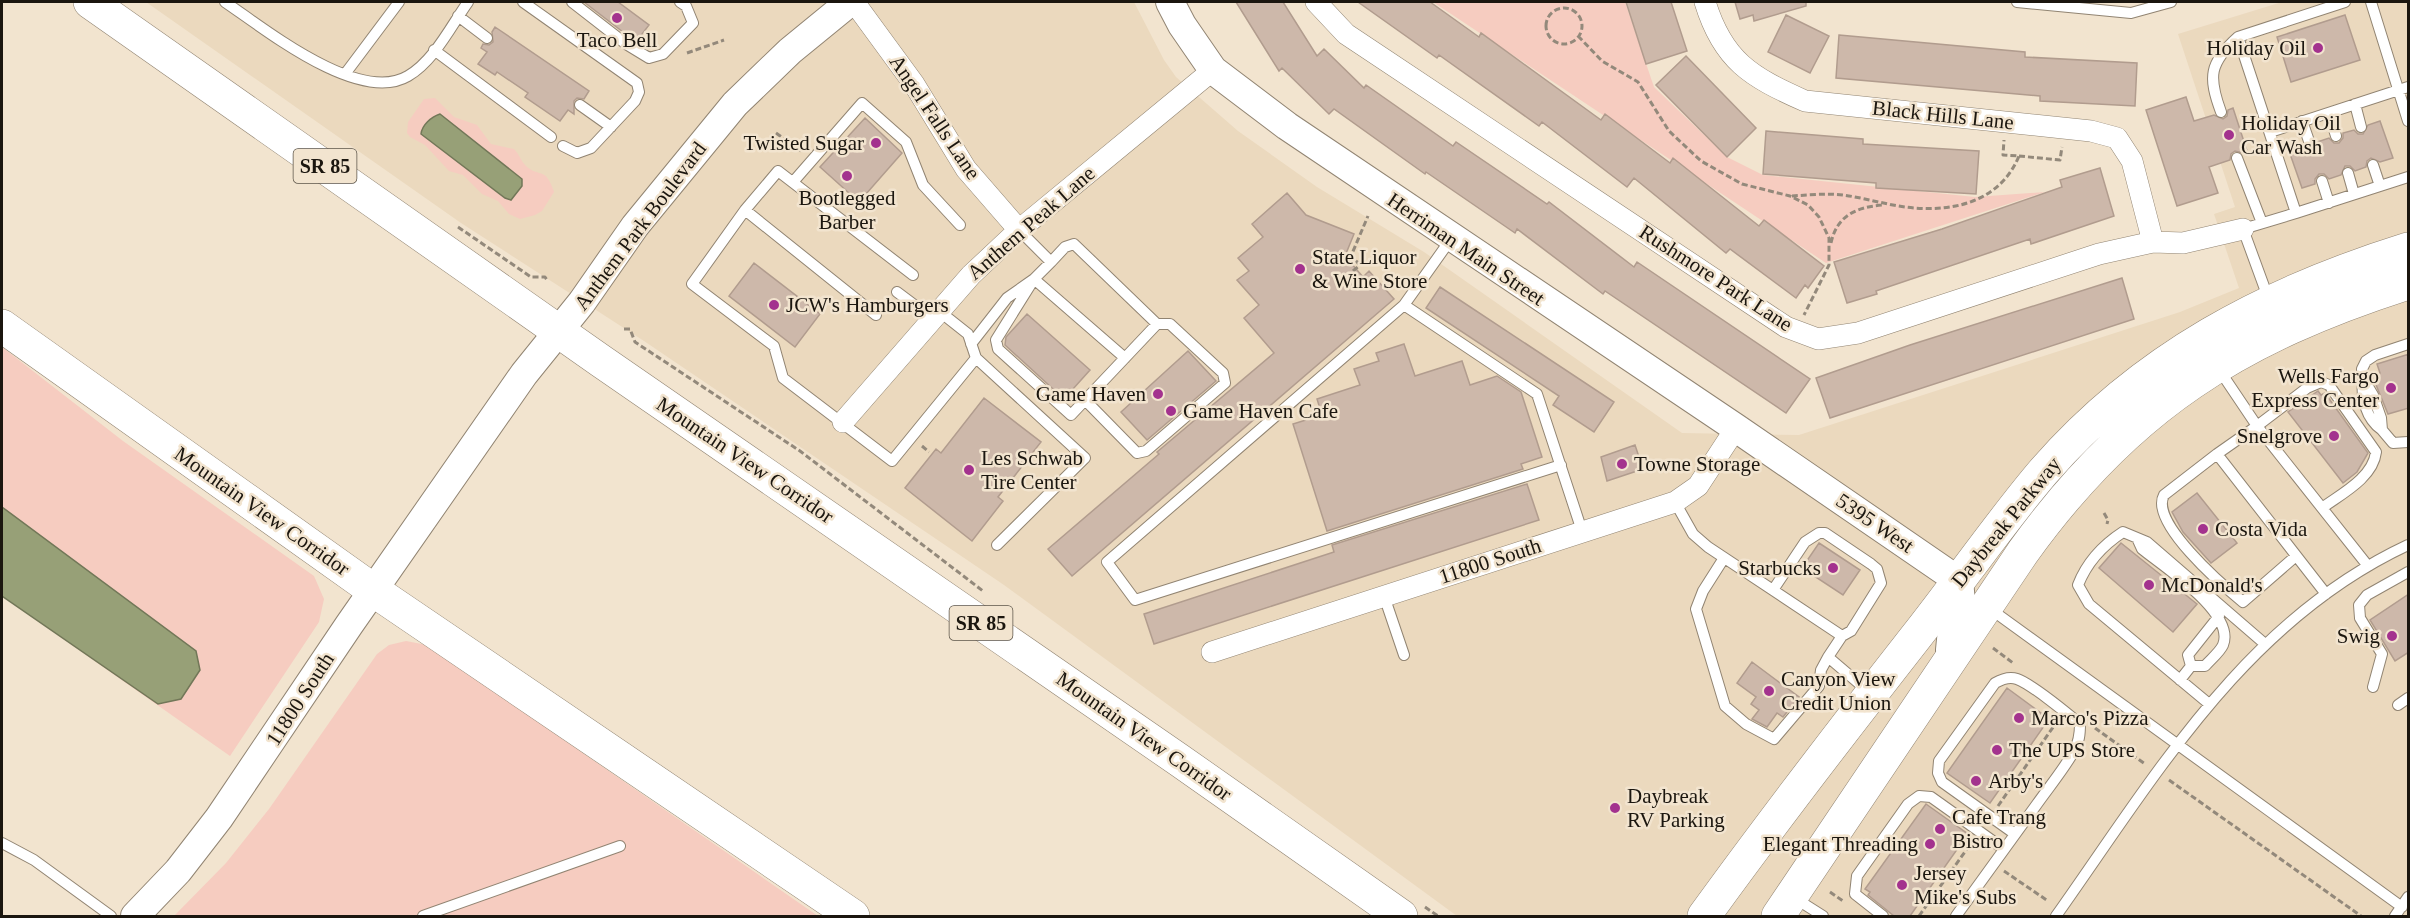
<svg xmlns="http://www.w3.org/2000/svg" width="2410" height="918" viewBox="0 0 2410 918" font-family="Georgia,serif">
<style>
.built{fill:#ebd9be}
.green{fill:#f6ccc0}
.water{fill:#97a077;stroke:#727758;stroke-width:1.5}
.building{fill:#cdb8aa;stroke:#b19c8e;stroke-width:1.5}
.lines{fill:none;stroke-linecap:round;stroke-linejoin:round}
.lane-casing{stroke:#918472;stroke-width:12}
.street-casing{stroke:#918472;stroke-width:22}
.secondary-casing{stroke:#918472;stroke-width:30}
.primary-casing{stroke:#918472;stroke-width:34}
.highway-casing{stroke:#918472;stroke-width:34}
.path{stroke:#93897b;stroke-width:3;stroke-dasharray:6 3;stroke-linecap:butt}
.lane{stroke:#fff;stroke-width:10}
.street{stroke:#fff;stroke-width:21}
.secondary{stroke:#fff;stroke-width:28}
.primary{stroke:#fff;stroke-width:33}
.highway{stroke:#fff;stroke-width:33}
.poi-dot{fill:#a3328e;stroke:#f2e4cf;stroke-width:2}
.labels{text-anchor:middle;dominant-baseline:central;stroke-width:5;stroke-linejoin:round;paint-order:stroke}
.shield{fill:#f2e4cf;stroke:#5c5449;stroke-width:1.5}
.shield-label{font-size:20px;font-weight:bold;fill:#1b160f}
.poi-label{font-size:21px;fill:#1b160f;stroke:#f2e4cf;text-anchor:start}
.street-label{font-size:21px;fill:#1b160f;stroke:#f2e4cf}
</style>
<rect width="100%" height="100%" fill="#f2e4cf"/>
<!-- built -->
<path class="built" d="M 146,2 L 1134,2 L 1164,60 L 1176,77 L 1238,131 L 1317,187 L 1424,252 L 1682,433 L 1799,435 L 2180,312 L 2239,288 L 2214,214 L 2235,207 L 2178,34 L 2282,2 L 2408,2 L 2408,916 L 1457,916 L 1004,585 L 644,341 L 461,223 Z"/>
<!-- green -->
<path class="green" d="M 1433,2 L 1625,2 L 1654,87 L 1727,157 L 1763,175 L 1975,197 L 2045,192 L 1826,263 Z
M 435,98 L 454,117 L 477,125 L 491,144 L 514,149 C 519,154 521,161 526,166 C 539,178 546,166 554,192 L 542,211 L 535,215 L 520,219 L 509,214 L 498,201 L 482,194 L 463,175 L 449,171 L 425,145 L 410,137 L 407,133 L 408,122 L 424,99 Z
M 2,347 L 123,441 L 314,576 L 324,599 L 319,622 L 230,756 L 2,596 Z
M 406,641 L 427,645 L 818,916 L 174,916 L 226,863 L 269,809 L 377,654 L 389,645 Z"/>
<!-- water -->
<path class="water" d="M 440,114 L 522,179 L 522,186 L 511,200 L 505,198 L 421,134 C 422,125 431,117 440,114 Z
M 2,507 L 196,651 L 200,670 L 181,699 L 158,704 L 2,596 Z"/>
<!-- building -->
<path class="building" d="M 584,2 L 618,2 L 649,25 L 636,42 Z
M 1236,2 L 1283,2 L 1317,56 L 1324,49 L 1364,88 L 1366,85 L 1453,146 L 1456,142 L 1547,204 L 1549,202 L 1634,267 L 1637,262 L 1810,379 L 1786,413 L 1605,291 L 1603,294 L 1517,229 L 1515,233 L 1426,172 L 1425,174 L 1334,109 L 1329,114 L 1282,68 L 1279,71 Z
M 1358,2 L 1430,2 L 1479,37 L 1481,33 L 1601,120 L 1605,114 L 1670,163 L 1673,158 L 1759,226 L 1764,220 L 1824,266 L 1808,288 L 1805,285 L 1796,298 L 1730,249 L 1726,253 L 1634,178 L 1627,187 L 1542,122 L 1539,126 L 1439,55 L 1437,58 Z
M 1626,2 L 1671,2 L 1687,51 L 1646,64 Z
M 1735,2 L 1806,2 L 1806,6 L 1754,21 L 1753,15 L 1740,19 Z
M 1786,15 L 1829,36 L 1810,73 L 1768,52 Z
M 2345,15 L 2360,60 L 2291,82 L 2277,37 Z
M 495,27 L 589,91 L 584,99 L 577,98 L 574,101 L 574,114 L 568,110 L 560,121 L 525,97 L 528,93 L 497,72 L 495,75 L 478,64 L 487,52 L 481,48 L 483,44 L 489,45 L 493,42 L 492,32 Z
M 1839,35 L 2025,52 L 2025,57 L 2137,63 L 2135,106 L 2040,101 L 2040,96 L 1836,78 Z
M 1686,56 L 1756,128 L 1727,157 L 1656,85 Z
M 2186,97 L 2194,121 L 2214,115 L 2223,119 L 2227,116 L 2228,110 L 2233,108 L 2248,154 L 2235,151 L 2231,154 L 2230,160 L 2209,167 L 2218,193 L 2177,206 L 2146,110 Z
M 865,118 L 902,153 L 859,202 L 820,167 Z
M 2380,121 L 2393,158 L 2380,162 L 2371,158 L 2367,161 L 2366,167 L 2355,171 L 2350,166 L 2345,166 L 2341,175 L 2329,179 L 2324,174 L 2319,174 L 2315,179 L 2315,184 L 2302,188 L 2289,151 L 2303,147 L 2312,151 L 2316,148 L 2317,142 L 2329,138 L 2334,143 L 2339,143 L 2343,138 L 2343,133 L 2354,130 L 2358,134 L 2363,134 L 2368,125 Z
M 1766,131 L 1863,139 L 1863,144 L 1979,151 L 1976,194 L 1876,188 L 1876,183 L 1763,174 Z
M 2100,168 L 2114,216 L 2031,244 L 2030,239 L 1876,291 L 1877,294 L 1847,303 L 1834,262 L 1942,229 L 2062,187 L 2060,180 Z
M 1287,193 L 1306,215 L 1354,234 L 1345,256 L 1363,277 L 1369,271 L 1394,299 L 1072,576 L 1048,549 L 1159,454 L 1157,452 L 1274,353 L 1244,318 L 1259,305 L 1237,280 L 1249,271 L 1238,258 L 1263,237 L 1252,224 Z
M 754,263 L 820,314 L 795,347 L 729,296 Z
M 2122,278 L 2134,319 L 1830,418 L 1816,378 L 1910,345 Z
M 1440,287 L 1614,402 L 1594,432 L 1553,405 L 1559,396 L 1426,308 Z
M 1027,314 L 1090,370 L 1064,399 L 1005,345 L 1006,337 Z
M 1404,344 L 1415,376 L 1462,361 L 1470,385 L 1497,376 L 1521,392 L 1542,457 L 1521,464 L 1523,469 L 1327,531 L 1293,424 L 1322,415 L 1317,399 L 1360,385 L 1354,369 L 1379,361 L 1376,353 Z
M 1188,351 L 1216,381 L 1147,440 L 1121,412 Z
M 2409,354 L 2409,408 L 2388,414 L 2372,375 L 2380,373 L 2377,364 Z
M 2318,391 L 2321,395 L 2325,393 L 2368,453 L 2357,472 L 2343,483 L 2288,412 Z
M 984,398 L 1041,442 L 998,497 L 1003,501 L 972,541 L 905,488 L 936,449 L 941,453 Z
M 1635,445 L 1643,469 L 1607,481 L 1601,457 Z
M 1527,484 L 1539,520 L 1154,644 L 1144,614 L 1334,552 L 1332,545 Z
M 2197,493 L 2237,543 L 2211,563 L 2183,532 L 2172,512 Z
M 1819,543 L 1860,570 L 1843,595 L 1802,568 Z
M 2121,543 L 2197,604 L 2173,632 L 2099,568 Z
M 2409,594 L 2409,652 L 2395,661 L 2370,620 Z
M 1752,662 L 1799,697 L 1783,717 L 1777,713 L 1767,727 L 1752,719 L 1759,710 L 1751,704 L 1756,697 L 1737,683 Z
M 2007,688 L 2049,719 L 1990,803 L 1947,773 Z
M 1926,804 L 1968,834 L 1910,916 L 1894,916 L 1868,895 L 1870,892 L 1865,889 Z"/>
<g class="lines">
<defs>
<path id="lane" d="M 225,2 C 265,29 359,105 408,76 C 434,61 451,26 468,2
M 523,2 L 637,83 L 639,92 L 635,101 L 591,148 L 577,153 L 563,146
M 572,2 L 626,44 L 649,58 L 663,54 L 693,23 L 686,6 L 680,2
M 2017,2 L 2131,13 L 2171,2
M 2371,2 L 2408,121
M 458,16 L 487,38
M 434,50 L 551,137
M 345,74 L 399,2
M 2355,104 L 2361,127
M 580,105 L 611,127
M 2221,112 C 2208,77 2209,63 2238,37
M 2329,113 L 2336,136
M 2302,121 L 2310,144
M 2270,132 L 2408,87
M 2237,158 L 2262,223
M 2373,165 L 2380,186
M 2348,173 L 2354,194
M 2322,181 L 2329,203
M 793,182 L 862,103 L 906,142 L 923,185 L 960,225
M 745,210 L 876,315
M 2296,213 L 2408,177
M 1019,230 L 1051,262 L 1065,247 L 1074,244 L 1157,324 L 1071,415 L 998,349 L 996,340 L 1034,279 L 1051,262
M 913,275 L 778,171 L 745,210 L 692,284 L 774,346 L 783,378 L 892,461 L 976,358
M 897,292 L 933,319
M 2269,300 L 2243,229 L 2296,213 L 2238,37 L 2345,2
M 1404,305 L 1451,239
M 939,311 L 968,334 L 976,358 L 1085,458 L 997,545
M 971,344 L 1007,298 L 1034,279 L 1125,358
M 2408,344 L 2375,355 L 2366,361 L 2362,369 L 2363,378 L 2373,395 L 2381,418 L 2382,430 L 2393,443 L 2408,442
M 2220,371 L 2257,426 L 2217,454 L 2326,594
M 2363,379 C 2361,398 2366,419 2382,430
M 1085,400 L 1137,453 L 1146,451 L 1225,383 L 1223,373 L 1170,324 L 1157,324
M 2217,454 L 2164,495 C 2149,522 2222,585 2243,602 L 2296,556
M 1561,465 L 1135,600 L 1107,562 L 1404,305 L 1537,394 L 1582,531
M 1675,502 L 1693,534 L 1708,547 L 1842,636 L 1828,657 L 1869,692
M 2322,508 C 2341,494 2373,478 2376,452 L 2329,385 L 2321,382 L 2307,388 L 2257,426 L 2368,566
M 2137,538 L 2142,549 C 2164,567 2236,613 2223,645 C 2220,652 2210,660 2205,666 L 2191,666 L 2180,680
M 1724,558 L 1703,591 L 1696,609 L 1725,706 L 1746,724 L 1774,739 L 1819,686 L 1821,670 L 1828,657
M 1773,590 L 1805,542 L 1819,533 L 1825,533 L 1871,564 L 1877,569 L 1881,583 L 1851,631 L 1842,636
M 1384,596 L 1404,655
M 1989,608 L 2402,907
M 2191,666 L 2188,655 L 2219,616
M 2373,687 L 2382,654 L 2360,618 L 2359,605 L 2367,595 L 2408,572
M 2208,703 L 2089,604 L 2078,585 C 2087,562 2103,545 2123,532 L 2147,542 L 2265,644
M 2398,705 L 2408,698
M 2,843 L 34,860 L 111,916
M 1793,897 L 1823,916
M 423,916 L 620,846
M 1883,916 L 1855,894 L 1857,876 L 1908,804 L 1919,796 L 1931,797 L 2004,849
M 1956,916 C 1983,879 2010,841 2037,804 C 2049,787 2064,769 2074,751 C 2079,742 2080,735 2080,724 C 2068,714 2031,684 2017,679 C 2009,676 2002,679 1995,683 L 1939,761 L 1938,773 L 1942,782 L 2015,834
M 2056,916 C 2156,775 2245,621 2408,545
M 2395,916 L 2408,897"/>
<path id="street" d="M 854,2 L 914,84 L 966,169 L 1019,230
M 1316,2 L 1346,34 L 1786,327 L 1818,339 L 1858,333 L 2099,254 L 2153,242 L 2183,243 L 2243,229
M 1705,2 C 1723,61 1751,77 1805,101 L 2091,131 L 2117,138 L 2132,161 L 2153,242
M 843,422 L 971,275 L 1019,230 L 1213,70
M 1212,652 L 1675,502 L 1698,486 L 1736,428"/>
<path id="secondary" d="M 1170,2 L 1182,25 L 1213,70 L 1287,126 L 1736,428 L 1959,581 L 1962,612 L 1952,630 L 1950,650
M 135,916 L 178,871 L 219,818 L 349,625 L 524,374 L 582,302 L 635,226 L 735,104 L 790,51 L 850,2"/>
<path id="primary" d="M 1704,916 C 1772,822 1843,730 1915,638 C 1958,584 1998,525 2043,472 C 2142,358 2267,293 2408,249
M 1778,916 L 2023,552 C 2128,406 2239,337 2408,283"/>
<path id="highway" d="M 90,2 L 601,361 L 1179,760 L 1401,916
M 2,326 L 373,590 L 853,916"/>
</defs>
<!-- lane casing -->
<use href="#lane" class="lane-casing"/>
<!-- street casing -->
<use href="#street" class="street-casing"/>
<!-- secondary casing -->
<use href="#secondary" class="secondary-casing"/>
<!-- primary casing -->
<use href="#primary" class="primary-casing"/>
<!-- highway casing -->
<use href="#highway" class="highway-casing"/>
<!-- path -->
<path class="path" d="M1546 26a18 18 0 1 1 36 0a18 18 0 1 1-36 0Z
M 1578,36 L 1602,61 L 1638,82 L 1669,131 L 1701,161 L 1742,184 L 1790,196 L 1808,205 L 1819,217 L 1829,238 L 1829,265 L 1804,315
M 687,53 L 724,40
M 776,133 L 801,151
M 2019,156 L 2060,160 L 2062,147
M 1792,196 C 1808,195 1826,193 1843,195 C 1858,197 1873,201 1888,204 C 1938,215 1997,209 2019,156 L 2003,155 L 2004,140
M 458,227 L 531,277 L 545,277 L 547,280
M 1831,243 C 1837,215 1857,207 1883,205
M 1353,271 L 1360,265 L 1351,256 L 1368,216
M 624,329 L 630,329 L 635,342 L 800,451 L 983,591
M 922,446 L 929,452
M 2104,513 L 2108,520 L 2107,524
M 1993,648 L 2013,663
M 2095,728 L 2145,764
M 2169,780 L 2361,916
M 1998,806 L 2056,723
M 2004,871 L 2048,901
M 1830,892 L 1843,901
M 1425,907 L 1438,916
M 1919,916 L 1972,842"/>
<!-- lane -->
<use href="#lane" class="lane"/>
<!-- street -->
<use href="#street" class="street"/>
<!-- secondary -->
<use href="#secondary" class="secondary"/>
<!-- primary -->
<use href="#primary" class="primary"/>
<!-- highway -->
<use href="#highway" class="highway"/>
</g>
<!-- markers -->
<g class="poi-dot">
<circle cx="617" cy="18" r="6"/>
<circle cx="2318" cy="48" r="6"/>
<circle cx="2229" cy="135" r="6"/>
<circle cx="876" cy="143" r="6"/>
<circle cx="847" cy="176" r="6"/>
<circle cx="1300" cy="269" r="6"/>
<circle cx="774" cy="305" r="6"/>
<circle cx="2391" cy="388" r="6"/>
<circle cx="1158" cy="394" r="6"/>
<circle cx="1171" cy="411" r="6"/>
<circle cx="2334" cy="436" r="6"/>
<circle cx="1622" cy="464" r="6"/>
<circle cx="969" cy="470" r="6"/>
<circle cx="2203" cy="529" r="6"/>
<circle cx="1833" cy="568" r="6"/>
<circle cx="2149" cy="585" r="6"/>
<circle cx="2392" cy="636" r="6"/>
<circle cx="1769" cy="691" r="6"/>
<circle cx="2019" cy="718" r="6"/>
<circle cx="1997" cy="750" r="6"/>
<circle cx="1976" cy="781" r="6"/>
<circle cx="1615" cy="808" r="6"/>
<circle cx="1940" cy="829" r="6"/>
<circle cx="1930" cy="844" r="6"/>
<circle cx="1902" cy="885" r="6"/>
</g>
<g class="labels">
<!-- shield labels -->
<g class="shield">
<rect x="293.5" y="149" width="63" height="34" rx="4.5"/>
<rect x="949.5" y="606" width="63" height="34" rx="4.5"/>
</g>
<g class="shield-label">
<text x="325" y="166">SR 85</text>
<text x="981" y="623">SR 85</text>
</g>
<!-- poi labels -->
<g class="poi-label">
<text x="617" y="40" text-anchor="middle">Taco Bell</text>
<text x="2306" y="48" text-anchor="end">Holiday Oil</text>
<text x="2241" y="123">Holiday Oil<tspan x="2241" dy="24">Car Wash</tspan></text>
<text x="864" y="143" text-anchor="end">Twisted Sugar</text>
<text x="847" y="198" text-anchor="middle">Bootlegged<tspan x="847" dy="24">Barber</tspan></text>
<text x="1312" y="257">State Liquor<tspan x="1312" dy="24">&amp; Wine Store</tspan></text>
<text x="786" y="305">JCW's Hamburgers</text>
<text x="2379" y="376" text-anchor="end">Wells Fargo<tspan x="2379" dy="24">Express Center</tspan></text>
<text x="1146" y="394" text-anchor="end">Game Haven</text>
<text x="1183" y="411">Game Haven Cafe</text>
<text x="2322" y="436" text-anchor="end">Snelgrove</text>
<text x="981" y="458">Les Schwab<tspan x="981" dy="24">Tire Center</tspan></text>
<text x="1634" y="464">Towne Storage</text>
<text x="2215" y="529">Costa Vida</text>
<text x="1821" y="568" text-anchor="end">Starbucks</text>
<text x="2161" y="585">McDonald's</text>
<text x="2380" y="636" text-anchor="end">Swig</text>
<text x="1781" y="679">Canyon View<tspan x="1781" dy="24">Credit Union</tspan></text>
<text x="2031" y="718">Marco's Pizza</text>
<text x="2009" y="750">The UPS Store</text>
<text x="1988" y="781">Arby's</text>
<text x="1627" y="796">Daybreak<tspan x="1627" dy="24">RV Parking</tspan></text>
<text x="1952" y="817">Cafe Trang<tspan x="1952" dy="24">Bistro</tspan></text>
<text x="1918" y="844" text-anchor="end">Elegant Threading</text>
<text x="1914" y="873">Jersey<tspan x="1914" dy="24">Mike's Subs</tspan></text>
</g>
<!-- street labels -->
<g class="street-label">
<text transform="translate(1943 115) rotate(6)">Black Hills Lane</text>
<text transform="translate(935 117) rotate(56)">Angel Falls Lane</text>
<text transform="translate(1031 223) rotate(-41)">Anthem Peak Lane</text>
<text transform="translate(640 226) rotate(-53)">Anthem Park Boulevard</text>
<text transform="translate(1466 249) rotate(34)">Herriman Main Street</text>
<text transform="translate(1716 278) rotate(33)">Rushmore Park Lane</text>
<text transform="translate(745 460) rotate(34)">Mountain View Corridor</text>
<text transform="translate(262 511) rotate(35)">Mountain View Corridor</text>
<text transform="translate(2006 522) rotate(-51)">Daybreak Parkway</text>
<text transform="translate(1875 523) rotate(34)">5395 West</text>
<text transform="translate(1490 561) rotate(-18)">11800 South</text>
<text transform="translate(300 699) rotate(-57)">11800 South</text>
<text transform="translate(1144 736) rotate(35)">Mountain View Corridor</text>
</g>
</g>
<!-- border -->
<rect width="2410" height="918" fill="none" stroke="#1b160f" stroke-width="6"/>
</svg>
